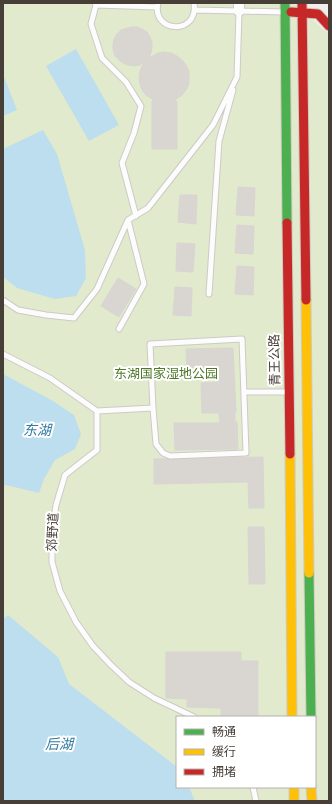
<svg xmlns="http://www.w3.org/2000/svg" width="332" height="804" viewBox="0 0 332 804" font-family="Overpass,'Noto Sans SC',sans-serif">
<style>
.green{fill:#e1eacc;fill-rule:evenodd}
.water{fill:#bddeee}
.building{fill:#d9d6d2;stroke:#d9d5d1}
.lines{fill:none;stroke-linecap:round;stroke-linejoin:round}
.lane-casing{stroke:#cdcac7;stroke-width:7}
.street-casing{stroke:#cdcac7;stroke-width:12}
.fast-casing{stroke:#d0cac2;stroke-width:11}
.slow-casing{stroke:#d0cac2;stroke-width:11}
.jam-casing{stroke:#d0cac2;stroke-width:11}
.lane{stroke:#fdfcfc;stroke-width:5}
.street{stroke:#fdfcfc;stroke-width:10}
.fast{stroke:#4caf50;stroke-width:9}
.slow{stroke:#ffc107;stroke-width:9}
.jam{stroke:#c62828;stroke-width:9}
.labels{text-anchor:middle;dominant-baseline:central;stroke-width:4;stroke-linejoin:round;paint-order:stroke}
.street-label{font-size:13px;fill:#473f37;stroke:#fff}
.park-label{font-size:13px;fill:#4f782b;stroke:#fff}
.water-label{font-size:14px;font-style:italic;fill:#307aa1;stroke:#fff}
</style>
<rect width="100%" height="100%" fill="#f1eeeb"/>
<!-- green -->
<path class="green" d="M 3,3 L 293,3 L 329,34 L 329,801 L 3,801 ZM 177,717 L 315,717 L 315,787 L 177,787 Z"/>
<!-- water -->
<path class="water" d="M 76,49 L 119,125 L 89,141 L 46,66 Z
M 3,74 L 17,110 L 3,116 Z
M 43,130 L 57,154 L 85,250 L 86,278 L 76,296 L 55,299 L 17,288 L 3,277 L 3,149 Z
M 3,374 L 53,401 L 74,415 L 81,434 L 75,449 L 55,460 L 44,479 L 39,493 L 6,485 L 3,486 Z
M 8,615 L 58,657 L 69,684 L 177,767 L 177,787 L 189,787 L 195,801 L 3,801 L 3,619 Z"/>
<!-- building -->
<path class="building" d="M 131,27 L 137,27 L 142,29 L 147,32 L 150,37 L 152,42 L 152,48 L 151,53 L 149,58 L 158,53 L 164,52 L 171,53 L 177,56 L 182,60 L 186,65 L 189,71 L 189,84 L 186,90 L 182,95 L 173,101 L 177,101 L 177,149 L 152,149 L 152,101 L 155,101 L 146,95 L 142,90 L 140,84 L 139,78 L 140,71 L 144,62 L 140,65 L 134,66 L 128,65 L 123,63 L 119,60 L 115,56 L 113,50 L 113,45 L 114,39 L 117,34 L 121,30 Z
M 238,187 L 255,188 L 254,216 L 236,215 Z
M 180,195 L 197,195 L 196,224 L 178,222 Z
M 237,225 L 254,226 L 253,254 L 235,253 Z
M 177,243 L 195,244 L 193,272 L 176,271 Z
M 237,266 L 254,267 L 253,295 L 235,294 Z
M 118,278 L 136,289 L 119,317 L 101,306 Z
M 175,287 L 192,288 L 191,316 L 173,315 Z
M 233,348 L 236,412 L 235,412 L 235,422 L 237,422 L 238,449 L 175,450 L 174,423 L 220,423 L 219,413 L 202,413 L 201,383 L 219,382 L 219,375 L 187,375 L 186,349 Z
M 263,457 L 264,508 L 249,508 L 248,482 L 154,484 L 154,459 Z
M 248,527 L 264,527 L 265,584 L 249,584 Z
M 166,652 L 241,652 L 241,661 L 258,661 L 258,717 L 221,716 L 221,708 L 187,707 L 187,699 L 166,698 Z"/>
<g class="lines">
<defs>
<path id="lane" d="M 95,3 L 96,5 L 157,7
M 158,3 C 151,33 199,36 194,3
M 96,5 L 91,24 L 102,58 L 126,82 L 141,106 L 134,133 L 122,163 L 136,216
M 194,10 L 239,11
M 209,294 L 219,141 L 233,90
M 3,300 L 18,310 L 46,315 L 74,318 L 97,289 L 128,220
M 119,329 L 144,284 L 128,220 L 148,208 L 213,125 L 237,77 L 239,11 L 284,12
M 3,354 L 50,378 L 97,411 L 97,450 L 65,475 L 56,505 L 52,533 L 52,562 L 60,591 L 76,622 L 93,646 L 110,664 L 129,682 L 154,698 L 194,717
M 244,392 L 287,392
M 97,411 L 153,408 L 156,444 L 163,453 L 170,456 L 246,453 L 242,339 L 150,344 L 153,408
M 253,787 L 256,801"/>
<path id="street" d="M 239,3 L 239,11"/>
<path id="fast" d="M 285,3 L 287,223
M 309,573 L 311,717"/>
<path id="slow" d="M 306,300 L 309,573
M 290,454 L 292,717
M 294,787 L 294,801
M 311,787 L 312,801"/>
<path id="jam" d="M 302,3 L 306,300
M 291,12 L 318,14 L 329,26
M 287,223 L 290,454"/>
</defs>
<!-- lane casing -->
<use href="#lane" class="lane-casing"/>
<!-- street casing -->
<use href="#street" class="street-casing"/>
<!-- fast casing -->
<use href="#fast" class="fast-casing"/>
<!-- slow casing -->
<use href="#slow" class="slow-casing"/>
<!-- jam casing -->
<use href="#jam" class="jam-casing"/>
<!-- lane -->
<use href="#lane" class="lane"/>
<!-- street -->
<use href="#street" class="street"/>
<!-- fast -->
<use href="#fast" class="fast"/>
<!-- slow -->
<use href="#slow" class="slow"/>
<!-- jam -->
<use href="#jam" class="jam"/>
</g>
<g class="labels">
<!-- street labels -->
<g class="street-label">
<text transform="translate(276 360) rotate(-91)">青王公路</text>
<text transform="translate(54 532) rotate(-87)">郊野道</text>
</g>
<!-- park labels -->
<g class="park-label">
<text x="166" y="375">东湖国家湿地公园</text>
</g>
<!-- water labels -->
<g class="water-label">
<text x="37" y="431">东湖</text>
<text x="59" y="745">后湖</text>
</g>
</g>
<!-- border -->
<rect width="332" height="804" fill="none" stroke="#473f37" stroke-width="8"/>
<!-- legend -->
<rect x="176" y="716" width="140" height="72" fill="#ffffff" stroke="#b5b2af"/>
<rect x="184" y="729" width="20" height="6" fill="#4caf50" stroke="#b5b2af"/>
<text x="212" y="736" font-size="12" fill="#473f37">畅通</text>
<rect x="184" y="749" width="20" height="6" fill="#ffc107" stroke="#b5b2af"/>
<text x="212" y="756" font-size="12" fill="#473f37">缓行</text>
<rect x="184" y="769" width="20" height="6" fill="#c62828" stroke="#b5b2af"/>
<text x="212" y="776" font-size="12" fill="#473f37">拥堵</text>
</svg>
